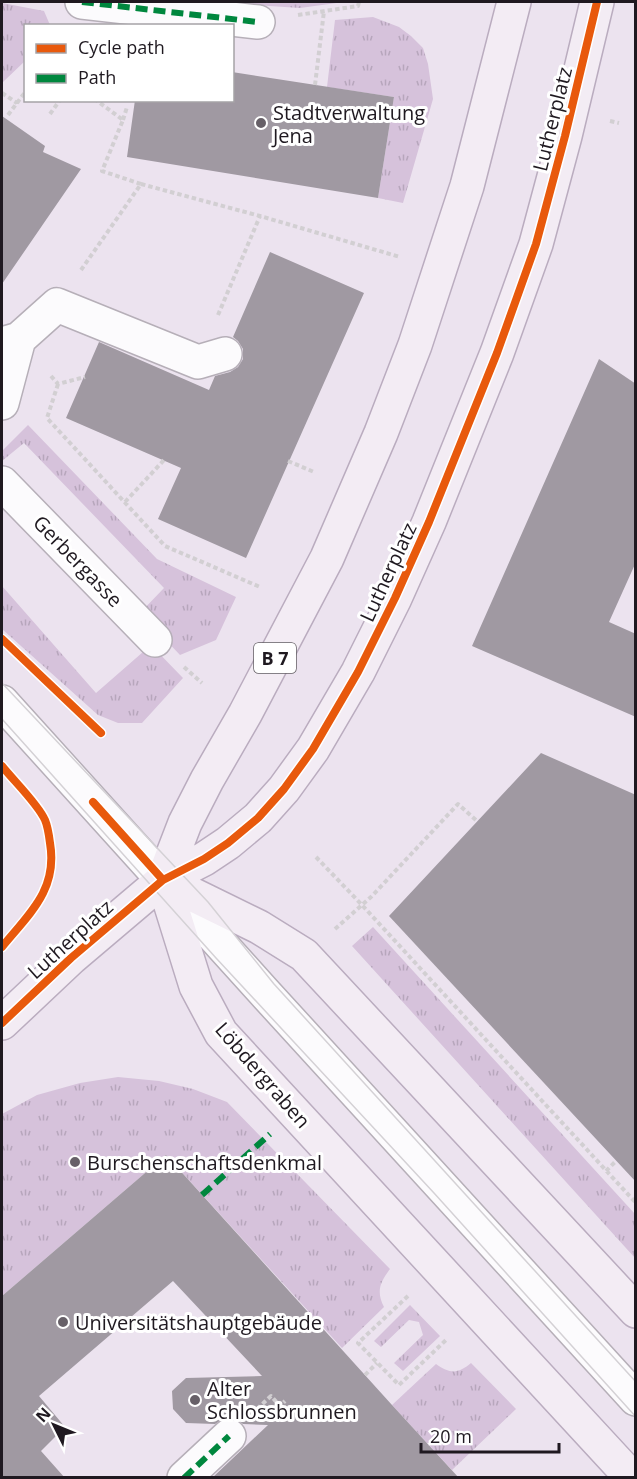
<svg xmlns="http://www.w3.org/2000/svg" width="637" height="1479" viewBox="0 0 637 1479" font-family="'Open Sans',sans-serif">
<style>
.grass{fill:url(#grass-tufts)}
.building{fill:#a099a2}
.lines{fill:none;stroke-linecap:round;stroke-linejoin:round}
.minor-casing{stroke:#b6afb8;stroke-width:36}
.major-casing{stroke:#baacbf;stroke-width:36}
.path{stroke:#d2cfd2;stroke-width:4;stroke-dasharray:4.5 3;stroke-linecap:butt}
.minor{stroke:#fcfbfd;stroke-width:33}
.major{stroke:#f3ecf4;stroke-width:33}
.tram{stroke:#d4d1d5;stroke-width:1.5}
.quiet{stroke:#00873e;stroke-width:6;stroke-dasharray:12 6;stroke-linecap:butt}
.cycleway-casing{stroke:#fff;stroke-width:11}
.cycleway{stroke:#e8590c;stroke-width:8}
.poi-dot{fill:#676068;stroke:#fff;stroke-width:2}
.labels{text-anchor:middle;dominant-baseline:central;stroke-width:6;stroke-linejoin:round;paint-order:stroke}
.shield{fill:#fff;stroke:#625e63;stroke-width:1.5}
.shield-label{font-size:18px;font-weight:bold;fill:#1f1920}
.poi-label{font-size:20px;fill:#1f1920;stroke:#fff;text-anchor:start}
.street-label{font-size:20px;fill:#1f1920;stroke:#fff}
</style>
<defs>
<pattern id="grass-tufts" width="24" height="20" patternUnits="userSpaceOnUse" patternTransform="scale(1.5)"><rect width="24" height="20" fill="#d6c2db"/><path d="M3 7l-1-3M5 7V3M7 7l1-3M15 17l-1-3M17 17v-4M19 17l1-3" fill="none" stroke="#b7a6bc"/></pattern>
</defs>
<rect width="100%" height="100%" fill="#ece3ef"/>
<!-- grass -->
<path class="grass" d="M 234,2 L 344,2 L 300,8 L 254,5 Z
M 2,3 L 44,11 L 50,25 L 26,26 L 25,61 L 3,82 L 2,81 Z
M 373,17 L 399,27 L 411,36 L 423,48 L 428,64 L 433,99 L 403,203 L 378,198 L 394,97 L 327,87 L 335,20 Z
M 28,425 L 157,559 L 236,597 L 216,640 L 180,655 L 140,613 L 164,588 L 24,443 L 2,461 L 2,451 Z
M 2,586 L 96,693 L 151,645 L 183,678 L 142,723 L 118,723 L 98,715 L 2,629 Z
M 373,927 L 635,1214 L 635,1258 L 352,946 Z
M 118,1077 L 159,1081 L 193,1089 L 227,1102 L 390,1269 C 380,1282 376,1292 384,1307 L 342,1348 L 166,1155 L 2,1296 L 2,1114 L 37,1095 L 80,1083 Z
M 410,1305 L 440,1336 L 403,1371 L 394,1363 L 423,1335 L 419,1322 L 409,1320 L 381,1347 L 374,1341 Z
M 471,1363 L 516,1409 L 452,1470 L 392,1405 L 436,1364 C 450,1374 458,1374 471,1363 Z"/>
<!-- building -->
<path class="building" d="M 232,72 L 394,97 L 378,198 L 127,157 L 135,100 L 232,100 Z
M 2,116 L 45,146 L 43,152 L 81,169 L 2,284 Z
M 270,252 L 364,293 L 246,558 L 158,519 L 181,468 L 66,418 L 99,342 L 209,390 L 215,376 L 230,372 L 238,367 L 243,359 L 243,349 L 238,341 L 233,337 Z
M 599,359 L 636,384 L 636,562 L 609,622 L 636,634 L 636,717 L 472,646 Z
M 541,753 L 636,795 L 636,1182 L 389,916 Z
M 166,1155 L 392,1405 L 459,1478 L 212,1478 L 268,1425 L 243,1424 L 235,1418 L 225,1418 L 215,1424 L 186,1423 L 173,1409 L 172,1391 L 186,1378 L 262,1376 L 173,1281 L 39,1396 L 65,1427 L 41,1451 L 65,1478 L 2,1478 L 2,1296 Z"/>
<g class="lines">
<defs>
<path id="minor" d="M 82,2 L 258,22
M 2,344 L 19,339 L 57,305 L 198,362 L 225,354
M 2,403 L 19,339
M 2,483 L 155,640
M 2,702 L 264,992 L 636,1399
M 184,1478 L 229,1436"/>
<path id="major" d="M 163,880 L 185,823 L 207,780 L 245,714 L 327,558 L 381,433 L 415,345 L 467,186 L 514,2
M 163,880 L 196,986 L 221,1033 L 632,1478
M 163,880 L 259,927 L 304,955 L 636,1311
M 2,1023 L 71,958 L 163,880 L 204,859 L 228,843 L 258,818 L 284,789 L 313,749 L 358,672 L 395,598 L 429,522 L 497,353 L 536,244 L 565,136 L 597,2"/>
</defs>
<!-- minor casing -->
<use href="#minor" class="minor-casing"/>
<!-- major casing -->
<use href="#major" class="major-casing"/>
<!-- path -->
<path class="path" d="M 298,15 L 358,6 L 359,2
M 315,85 L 324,11
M 2,93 L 17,103
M 50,114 L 60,100
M 8,115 L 26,91
M 123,120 L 127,107
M 610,121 L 619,123
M 141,184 L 260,216 L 400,257
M 81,270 L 141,184 L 102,171 L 123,120 L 96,100
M 218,315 L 260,216
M 51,376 L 58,384 L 85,377
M 58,384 L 47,418 L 165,546 L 260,587
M 288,461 L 314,472
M 125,502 L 164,460
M 184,667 L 202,683
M 316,857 L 362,905 L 636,1203
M 335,929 L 371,897 L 458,804 L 477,821
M 606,1171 L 616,1161
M 408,1296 L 358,1343 L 399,1385 L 447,1339
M 365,1375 L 377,1363
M 257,1409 L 271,1396 L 280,1406 L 285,1401
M 273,1420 L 269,1416 L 280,1406"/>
<!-- minor -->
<use href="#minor" class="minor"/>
<!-- major -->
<use href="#major" class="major"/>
<!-- tram -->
<path class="tram" d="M 2,683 L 208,902 L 274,984 L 636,1382
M 2,719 L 216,958 L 434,1193 L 636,1417"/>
<!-- quiet -->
<path class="quiet" d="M 82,2 L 258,22
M 202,1195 L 270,1134
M 184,1478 L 229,1436"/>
<defs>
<path id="cycleway" d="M 2,639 L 101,733
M 2,766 C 14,781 38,804 45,820 C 48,827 49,835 50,843 C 58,890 29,914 2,947
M 93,802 L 163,880
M 2,1023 L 71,958 L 163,880 L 204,859 L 228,843 L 258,818 L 284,789 L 313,749 L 358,672 L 395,598 L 429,522 L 497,353 L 536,244 L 565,136 L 597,2"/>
</defs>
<!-- cycleway casing -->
<use href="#cycleway" class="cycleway-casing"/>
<!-- cycleway -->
<use href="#cycleway" class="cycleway"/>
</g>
<!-- markers -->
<g class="poi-dot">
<circle cx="261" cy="123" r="6"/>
<circle cx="75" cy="1162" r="6"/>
<circle cx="63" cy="1322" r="6"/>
<circle cx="195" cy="1400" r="6"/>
</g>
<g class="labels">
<!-- shield labels -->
<rect class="shield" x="254" y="643" width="42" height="30" rx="4.5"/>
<g class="shield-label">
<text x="275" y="658">B 7</text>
</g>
<!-- poi labels -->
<g class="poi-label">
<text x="273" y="112">Stadtverwaltung<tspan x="273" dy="23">Jena</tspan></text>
<text x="87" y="1162">Burschenschaftsdenkmal</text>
<text x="75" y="1322">Universitätshauptgebäude</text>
<text x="207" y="1388">Alter<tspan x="207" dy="23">Schlossbrunnen</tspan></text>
</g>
<!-- street labels -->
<g class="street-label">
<text transform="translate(552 119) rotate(-76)">Lutherplatz</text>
<text transform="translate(78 561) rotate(46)">Gerbergasse</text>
<text transform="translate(388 572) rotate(-65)">Lutherplatz</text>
<text transform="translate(70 939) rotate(-42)">Lutherplatz</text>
<text transform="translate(263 1075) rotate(49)">Löbdergraben</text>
</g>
</g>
<!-- border -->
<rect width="637" height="1479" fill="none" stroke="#1f1920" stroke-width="6"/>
<!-- legend -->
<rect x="24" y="24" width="210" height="78" fill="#ffffff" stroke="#a5a3a6" stroke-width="1.5"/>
<rect x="36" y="44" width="30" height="9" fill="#e8590c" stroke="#a5a3a6" stroke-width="1.5"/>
<text x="78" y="54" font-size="18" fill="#1f1920">Cycle path</text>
<rect x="36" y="74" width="30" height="9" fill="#00873e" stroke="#a5a3a6" stroke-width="1.5"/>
<text x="78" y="84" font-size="18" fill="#1f1920">Path</text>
<!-- north arrow -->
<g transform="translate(54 1425) rotate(313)" stroke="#ffffff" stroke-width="4.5" paint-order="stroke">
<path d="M0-4.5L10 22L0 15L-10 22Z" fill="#1f1920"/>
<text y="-9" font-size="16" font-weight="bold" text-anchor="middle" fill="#1f1920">N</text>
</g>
<!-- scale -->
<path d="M421 1443v9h138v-9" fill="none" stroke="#1f1920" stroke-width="3"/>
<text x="430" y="1443" font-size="18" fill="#1f1920" stroke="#ffffff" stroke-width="4.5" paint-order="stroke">20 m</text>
</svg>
